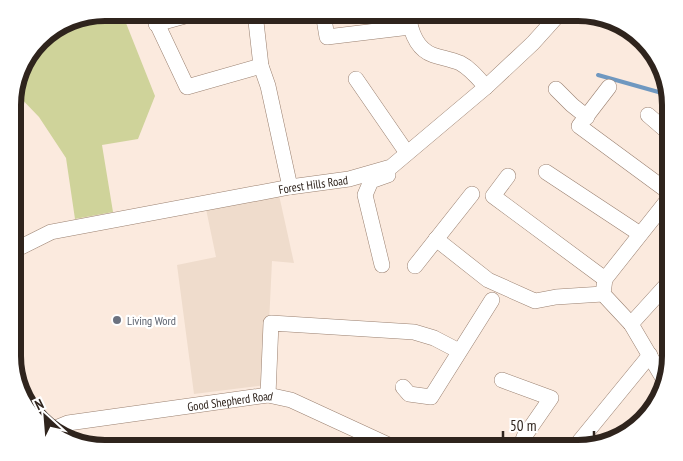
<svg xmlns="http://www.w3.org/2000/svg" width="683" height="461" viewBox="0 0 683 461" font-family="'PT Sans Narrow',sans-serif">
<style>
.commercial{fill:#efdccc}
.green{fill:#cfd39a}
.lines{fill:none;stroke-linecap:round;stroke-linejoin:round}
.stream{stroke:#6f98c0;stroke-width:4}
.minor-casing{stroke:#9a8070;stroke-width:16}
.minor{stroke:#fff;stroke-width:15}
.worship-dot{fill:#6b7280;stroke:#fff;stroke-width:2}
.labels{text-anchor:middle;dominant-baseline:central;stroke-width:4.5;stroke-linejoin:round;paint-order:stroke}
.street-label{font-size:12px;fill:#2f241d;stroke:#fff}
.worship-label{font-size:12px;fill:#5b616d;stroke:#fff;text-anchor:start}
.rim{fill:none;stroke:#2f241d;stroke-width:6}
</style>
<rect width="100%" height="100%" fill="#fbeade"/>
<!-- commercial -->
<path class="commercial" d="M 279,195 L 294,263 L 272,261 L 266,385 L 194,394 L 177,265 L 216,257 L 206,209 Z"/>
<!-- green -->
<path class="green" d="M 105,13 L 122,13 L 155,96 L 138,139 L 102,145 L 113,212 L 75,219 L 66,158 L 39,117 L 14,91 L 44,35 Z"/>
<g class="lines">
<!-- stream -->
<path class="stream" d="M 598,75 L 669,95"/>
<defs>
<g id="minor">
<path d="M 152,13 L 187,87 L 261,66"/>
<path d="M 255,13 L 261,66 L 268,86 L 290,187"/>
<path d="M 323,13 L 327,37 L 410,27"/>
<path d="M 408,13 C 410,29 416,49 433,55 C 442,58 451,59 460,63 C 470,68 478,78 486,87"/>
<path d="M 156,24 L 196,13"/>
<path d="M 356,79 L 407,153"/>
<path d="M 609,87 L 579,126 L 670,193"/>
<path d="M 556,89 L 572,105 L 587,117"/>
<path d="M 648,115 L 670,134"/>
<path d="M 546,172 L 640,234"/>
<path d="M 508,176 L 493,196 L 605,279"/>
<path d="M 436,239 L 488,280 L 535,301 L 556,297 L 603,294"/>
<path id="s1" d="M 13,251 L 51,232 L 290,187 L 349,179 L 391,167 L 486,87 L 533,43 L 560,13"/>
<path d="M 382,265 L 365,195 L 371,181 L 388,175"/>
<path d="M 415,266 L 472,194"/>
<path d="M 631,324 L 670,281"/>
<path d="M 502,380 L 551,398 L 524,437 L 520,448"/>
<path d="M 664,380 L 631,324 L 603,294 L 605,279 L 670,197"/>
<path d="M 403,387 L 409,394 L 431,397 L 492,300"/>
<path d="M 268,395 L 271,323 L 414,332 L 434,338 L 459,351"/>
<path id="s2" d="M 51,430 L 68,423 L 268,395 L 291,400 L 393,447 L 403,448"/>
<path d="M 574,448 L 650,355"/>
</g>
</defs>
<!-- minor casing -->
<use href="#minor" class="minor-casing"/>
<!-- minor -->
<use href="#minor" class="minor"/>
</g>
<!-- markers -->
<circle class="worship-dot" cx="117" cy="320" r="5"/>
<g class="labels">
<!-- street labels -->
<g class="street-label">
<text stroke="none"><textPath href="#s1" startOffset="309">Forest Hills Road</textPath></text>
<text stroke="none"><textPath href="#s2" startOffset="182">Good Shepherd Road</textPath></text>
</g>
<!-- worship labels -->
<g class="worship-label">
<text x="127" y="320">Living Word</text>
</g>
</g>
<!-- crop -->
<path d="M0 0H683V461H0ZM105 21H578A84 84 0 0 1 662 105V356A84 84 0 0 1 578 440H105A84 84 0 0 1 21 356V105A84 84 0 0 1 105 21Z" fill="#fff" fill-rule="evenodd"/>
<path class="rim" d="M105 21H578A84 84 0 0 1 662 105V356A84 84 0 0 1 578 440H105A84 84 0 0 1 21 356V105A84 84 0 0 1 105 21Z"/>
<!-- north arrow -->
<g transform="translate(45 416) rotate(334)" stroke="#ffffff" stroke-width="4" paint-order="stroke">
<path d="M0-4L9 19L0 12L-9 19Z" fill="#2f241d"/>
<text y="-8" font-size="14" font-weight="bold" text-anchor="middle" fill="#2f241d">N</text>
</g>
<!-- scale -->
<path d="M503 431v8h91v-8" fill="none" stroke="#2f241d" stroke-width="2.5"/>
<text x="510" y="431" font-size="15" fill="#2f241d" stroke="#ffffff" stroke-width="4" paint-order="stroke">50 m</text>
</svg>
